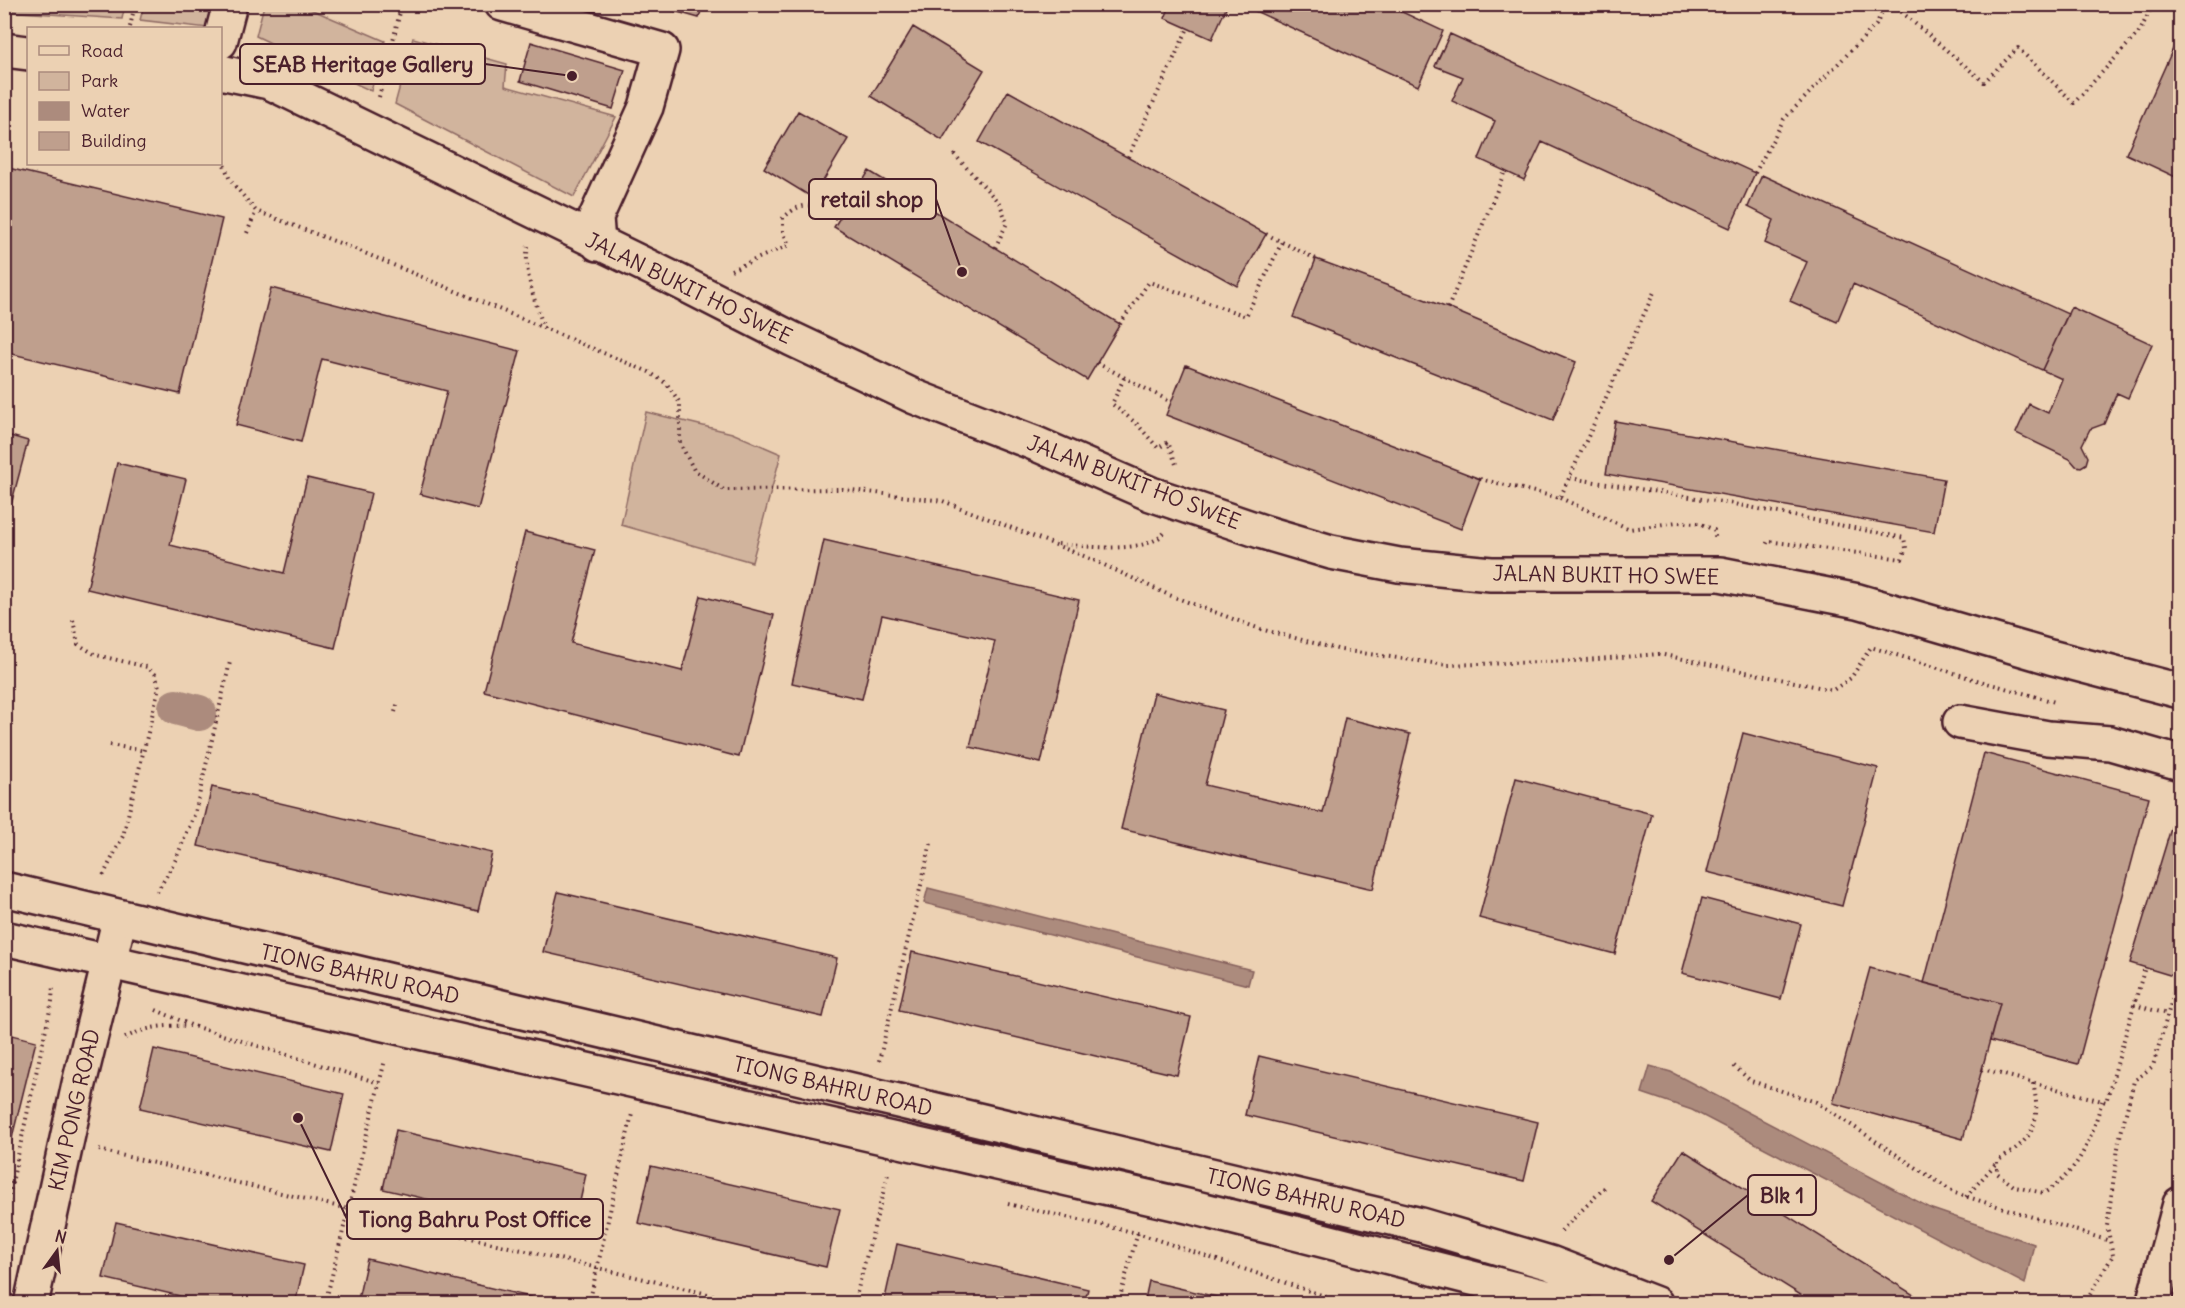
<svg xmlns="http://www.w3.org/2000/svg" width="2185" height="1308" viewBox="0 0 2185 1308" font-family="Delius,sans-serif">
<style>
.green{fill:#d1b49d;stroke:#8e6a64;stroke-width:1.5}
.water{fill:#ac8b7d;stroke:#85605c;stroke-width:1.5}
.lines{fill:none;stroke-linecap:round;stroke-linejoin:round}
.canal{stroke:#ac8b7d;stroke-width:36}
.building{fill:#bf9f8d;stroke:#4a1f2b;stroke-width:1.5}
.minor-casing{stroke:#4a1f2b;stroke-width:38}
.major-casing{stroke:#4a1f2b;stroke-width:38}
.path{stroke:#4a1f2b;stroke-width:4;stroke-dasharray:1.5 4.5;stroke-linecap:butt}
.minor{stroke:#ecd1b3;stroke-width:33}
.major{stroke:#ecd1b3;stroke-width:33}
.path-bridge{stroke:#4a1f2b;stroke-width:4;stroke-dasharray:1.5 4.5;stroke-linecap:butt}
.labels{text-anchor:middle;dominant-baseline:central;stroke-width:4.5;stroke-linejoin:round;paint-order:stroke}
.street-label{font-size:21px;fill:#4a1f2b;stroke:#ecd1b3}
.leader{fill:none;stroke:#4a1f2b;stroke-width:2}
.callout-dot{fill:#4a1f2b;stroke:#ecd1b3;stroke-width:2}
.callout{fill:#ecd1b3;stroke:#4a1f2b;stroke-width:2}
.callout-label{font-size:22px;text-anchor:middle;font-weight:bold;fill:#4a1f2b}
</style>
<rect width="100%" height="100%" fill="#ecd1b3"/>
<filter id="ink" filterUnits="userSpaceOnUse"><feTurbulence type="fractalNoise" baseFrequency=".0167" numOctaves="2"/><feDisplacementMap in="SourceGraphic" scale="12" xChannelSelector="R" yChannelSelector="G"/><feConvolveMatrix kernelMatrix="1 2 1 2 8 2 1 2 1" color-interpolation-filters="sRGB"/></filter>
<g filter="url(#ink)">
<!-- green -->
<path class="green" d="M 4,5 L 5,4 L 125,5 L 122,19 L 5,11 Z
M 144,5 L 215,5 L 208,28 L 140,20 Z
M 301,5 L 385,41 L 371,91 L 256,36 L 264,5 Z
M 413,38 L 507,64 L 505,86 L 616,117 L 574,197 L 395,104 Z
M 646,412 L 732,433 L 781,454 L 752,562 L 621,525 Z"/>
<!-- water -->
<path class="water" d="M 928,888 L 1252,970 L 1248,985 L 924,903 Z
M 1650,1066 L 1671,1072 L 1932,1209 L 2034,1244 L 2025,1284 L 1692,1110 L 1642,1093 Z"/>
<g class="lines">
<!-- canal -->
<path class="canal" d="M 176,707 L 199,713"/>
</g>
<!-- building -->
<path class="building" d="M 649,4 L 703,4 L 699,18 Z
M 1171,4 L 1228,4 L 1212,39 L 1165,18 Z
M 1240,4 L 1385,4 L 1443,31 L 1418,86 Z
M 913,27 L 984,70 L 942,140 L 871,96 Z
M 2180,33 L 2180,179 L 2126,154 Z
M 1450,34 L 1755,173 L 1730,228 L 1542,142 L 1524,180 L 1479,159 L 1495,121 L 1452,101 L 1463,77 L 1435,66 Z
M 531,42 L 625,70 L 613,109 L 520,81 Z
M 1008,91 L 1266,234 L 1237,286 L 979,142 Z
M 798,111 L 848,139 L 813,198 L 764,168 Z
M 4,167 L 222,219 L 180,394 L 4,352 Z
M 869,171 L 1120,324 L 1087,380 L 834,227 Z
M 1762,175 L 2068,314 L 2042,370 L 1853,284 L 1837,322 L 1790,301 L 1807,262 L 1765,243 L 1774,220 L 1748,207 Z
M 1316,259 L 1448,308 L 1576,362 L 1553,420 L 1293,317 Z
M 271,288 L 520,351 L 478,509 L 420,494 L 447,391 L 322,359 L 301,442 L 236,425 Z
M 2071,307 L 2152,344 L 2128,398 L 2117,393 L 2104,424 L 2090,429 L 2082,445 L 2088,457 L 2086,464 L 2081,467 L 2076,466 L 2070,459 L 2016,433 L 2029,404 L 2048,413 L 2062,379 L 2042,370 Z
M 1186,365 L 1480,479 L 1461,529 L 1166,415 Z
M 1615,421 L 1944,479 L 1934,532 L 1606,474 Z
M 4,434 L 28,441 L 11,505 L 4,503 Z
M 117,463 L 186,479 L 170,545 L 284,573 L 307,478 L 371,493 L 335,648 L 87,589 Z
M 525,532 L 595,550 L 571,643 L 682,671 L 701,596 L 774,615 L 739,757 L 484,691 Z
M 824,540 L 1079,600 L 1041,763 L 970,747 L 995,641 L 882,615 L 862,699 L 792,683 Z
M 1154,693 L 1224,710 L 1205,785 L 1323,813 L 1345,718 L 1410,734 L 1373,889 L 1121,829 Z
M 1743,733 L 1878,768 L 1842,906 L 1707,872 Z
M 1984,753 L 2149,797 L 2078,1064 L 1990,1041 L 2000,1003 L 1924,983 Z
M 1516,778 L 1652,814 L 1615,954 L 1479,918 Z
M 212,787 L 492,853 L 478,911 L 198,846 Z
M 2172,825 L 2180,827 L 2180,952 L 2173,976 L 2130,963 Z
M 558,892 L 837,958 L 823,1017 L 543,952 Z
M 1702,898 L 1801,924 L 1781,999 L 1682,973 Z
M 912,952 L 1191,1017 L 1177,1075 L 899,1010 Z
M 1870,968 L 2000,1003 L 1963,1139 L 1833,1103 Z
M 4,1033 L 36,1041 L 4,1170 Z
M 154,1049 L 344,1094 L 331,1152 L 140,1108 Z
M 1259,1056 L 1538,1122 L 1524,1181 L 1245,1115 Z
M 396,1130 L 586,1174 L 573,1233 L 383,1189 Z
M 1683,1150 L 1925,1302 L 1815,1304 L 1651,1201 Z
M 651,1166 L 840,1209 L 826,1267 L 638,1223 Z
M 116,1222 L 304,1265 L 295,1304 L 214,1304 L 103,1278 Z
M 897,1244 L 1088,1289 L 1084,1304 L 884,1303 Z
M 367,1259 L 556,1303 L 357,1304 Z
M 1149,1281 L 1246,1304 L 1144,1304 Z"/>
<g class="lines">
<defs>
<path id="minor" d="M 502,4 L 662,50 L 646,107 L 596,217 L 598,244
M 220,42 L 230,4
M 4,50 L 28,53
M 220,72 L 269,82 L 680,282 L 792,339 L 915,397 L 1034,443 L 1151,494 L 1263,532 L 1331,552 L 1399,565 L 1491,574 L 1720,574 L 1858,601 L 2050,657 L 2180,691
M 1960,722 L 2048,738 L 2110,743 L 2180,763
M 31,1304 L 79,1084 L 120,917"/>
<path id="major" d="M 4,889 L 1421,1225 L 1550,1263 L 1656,1304
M 4,938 L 1196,1208 L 1574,1304
M 2153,1304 L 2180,1204"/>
</defs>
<!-- minor casing -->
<use href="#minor" class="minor-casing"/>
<!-- major casing -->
<use href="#major" class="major-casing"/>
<!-- path -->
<path class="path" d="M 1892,4 L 1984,82 L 2018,48 L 2074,103 L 2140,31 L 2153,4
M 130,27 L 135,4
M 379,97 L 402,4
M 220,154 L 230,180 L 256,211 L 355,249 L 649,372 L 667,384 L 680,403 L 680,443 L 694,470 L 724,490 L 843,489 L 943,501 L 1089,558 L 1169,595 L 1260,629 L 1341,650 L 1447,665 L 1573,661 L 1659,654 L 1833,690 L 1851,678 L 1871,647 L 1973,679 L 2055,702
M 954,154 L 1000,204 L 1007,223 L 995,248
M 1128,157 L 1188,28
M 1755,173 L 1784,119 L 1876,25 L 1886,4
M 247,233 L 256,211
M 1266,234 L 1316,259
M 528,246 C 523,274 536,302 544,329
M 731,270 L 789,245 L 783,231 L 783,218 C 806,197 816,206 839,220
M 1448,308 L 1505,171
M 1120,324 L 1149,282 L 1246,316 L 1282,242
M 1097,363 L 1171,402
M 1124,378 L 1112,404 L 1137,424 L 1158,448 L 1168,442 L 1177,467
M 1570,478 L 1734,504 L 1904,538 L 1906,548 L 1902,559 L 1768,541 L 1765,547
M 1480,479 L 1560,498 L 1655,290
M 1560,498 L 1630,529 L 1677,522 L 1699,523 L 1714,530 L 1716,541
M 1058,544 C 1084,546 1146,555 1164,533
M 73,620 L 78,644 L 96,655 L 147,667 L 155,674 L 159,687 L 123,836 L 102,878
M 395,712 L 398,702
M 110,745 L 145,751
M 157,892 L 175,861 L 195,813 L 230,662
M 2134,1005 L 2168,1014
M 156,1010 L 193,1026 L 379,1083
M 125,1038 C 148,1026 165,1025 190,1026
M 879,1061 L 931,843
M 1734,1066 L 1751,1081 L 1816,1102 L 1955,1193 L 2110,1241
M 1982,1069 L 2106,1102 L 2145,967
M 2033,1083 C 2042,1124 2033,1140 1997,1161 L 1997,1173 L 2015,1187 L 2044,1193 C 2081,1169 2090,1142 2102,1101
M 99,1150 L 750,1304
M 1966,1197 L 1997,1162
M 1008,1204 L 1137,1233 L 1348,1304
M 4,1219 L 52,1001 L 53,985
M 1561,1231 L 1605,1187
M 2113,1255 L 2107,1226 L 2119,1141 L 2134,1081 L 2153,1066 L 2180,971
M 325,1304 L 385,1060
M 589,1304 L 632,1114
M 854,1304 L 888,1174
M 1118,1304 L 1138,1232
M 2084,1304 L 2087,1300"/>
<!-- minor -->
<use href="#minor" class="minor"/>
<!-- major -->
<use href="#major" class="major"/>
<!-- path-bridge -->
<path class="path-bridge" d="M 2087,1300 L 2113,1255"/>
</g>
</g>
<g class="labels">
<!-- street labels -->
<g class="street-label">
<text transform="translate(689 288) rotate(26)">JALAN BUKIT HO SWEE</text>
<text transform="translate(1134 482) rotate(21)">JALAN BUKIT HO SWEE</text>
<text transform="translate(1606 575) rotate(1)">JALAN BUKIT HO SWEE</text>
<text transform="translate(360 974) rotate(13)">TIONG BAHRU ROAD</text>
<text transform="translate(833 1086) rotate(13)">TIONG BAHRU ROAD</text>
<text transform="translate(74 1110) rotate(-77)">KIM PONG ROAD</text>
<text transform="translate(1306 1198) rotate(13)">TIONG BAHRU ROAD</text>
</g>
</g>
<!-- callouts -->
<path class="leader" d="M572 76L485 64M962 272L936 199M1669 1260L1748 1195M298 1118L347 1219"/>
<g class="callout-dot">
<circle cx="572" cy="76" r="6"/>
<circle cx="962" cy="272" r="6"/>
<circle cx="1669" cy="1260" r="6"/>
<circle cx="298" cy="1118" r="6"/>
</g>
<g class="callout">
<rect x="240" y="44" width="245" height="40" rx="6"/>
<rect x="809" y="179" width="127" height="40" rx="6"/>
<rect x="1748" y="1175" width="68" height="40" rx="6"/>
<rect x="347" y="1199" width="256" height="40" rx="6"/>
</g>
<g class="callout-label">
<text x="363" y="72">SEAB Heritage Gallery</text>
<text x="872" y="207">retail shop</text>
<text x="1782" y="1203">Blk 1</text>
<text x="475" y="1227">Tiong Bahru Post Office</text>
</g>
<!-- margin -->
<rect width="2185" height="1308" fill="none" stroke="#ecd1b3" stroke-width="24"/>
<rect x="12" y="12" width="2161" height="1284" fill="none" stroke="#4a1f2b" stroke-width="2" filter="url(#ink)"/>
<!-- legend -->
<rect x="27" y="27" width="195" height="138" fill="#ecd1b3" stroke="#ab8a7d" stroke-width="1.5"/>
<rect x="39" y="46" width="30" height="9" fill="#ecd1b3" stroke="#ab8a7d" stroke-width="1.5"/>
<text x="81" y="57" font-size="18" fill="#4a1f2b">Road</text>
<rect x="39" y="72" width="30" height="18" fill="#d1b49d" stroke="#ab8a7d" stroke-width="1.5"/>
<text x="81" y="87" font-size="18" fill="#4a1f2b">Park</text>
<rect x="39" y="102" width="30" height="18" fill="#ac8b7d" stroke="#ab8a7d" stroke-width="1.5"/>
<text x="81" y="117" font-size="18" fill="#4a1f2b">Water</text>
<rect x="39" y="132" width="30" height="18" fill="#bf9f8d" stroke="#ab8a7d" stroke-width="1.5"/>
<text x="81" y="147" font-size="18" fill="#4a1f2b">Building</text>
<!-- north arrow -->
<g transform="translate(57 1251) rotate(15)" stroke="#ecd1b3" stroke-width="4.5" paint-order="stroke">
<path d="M0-4.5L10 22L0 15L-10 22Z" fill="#4a1f2b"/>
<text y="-9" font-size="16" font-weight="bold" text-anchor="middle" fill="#4a1f2b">N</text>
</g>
</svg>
